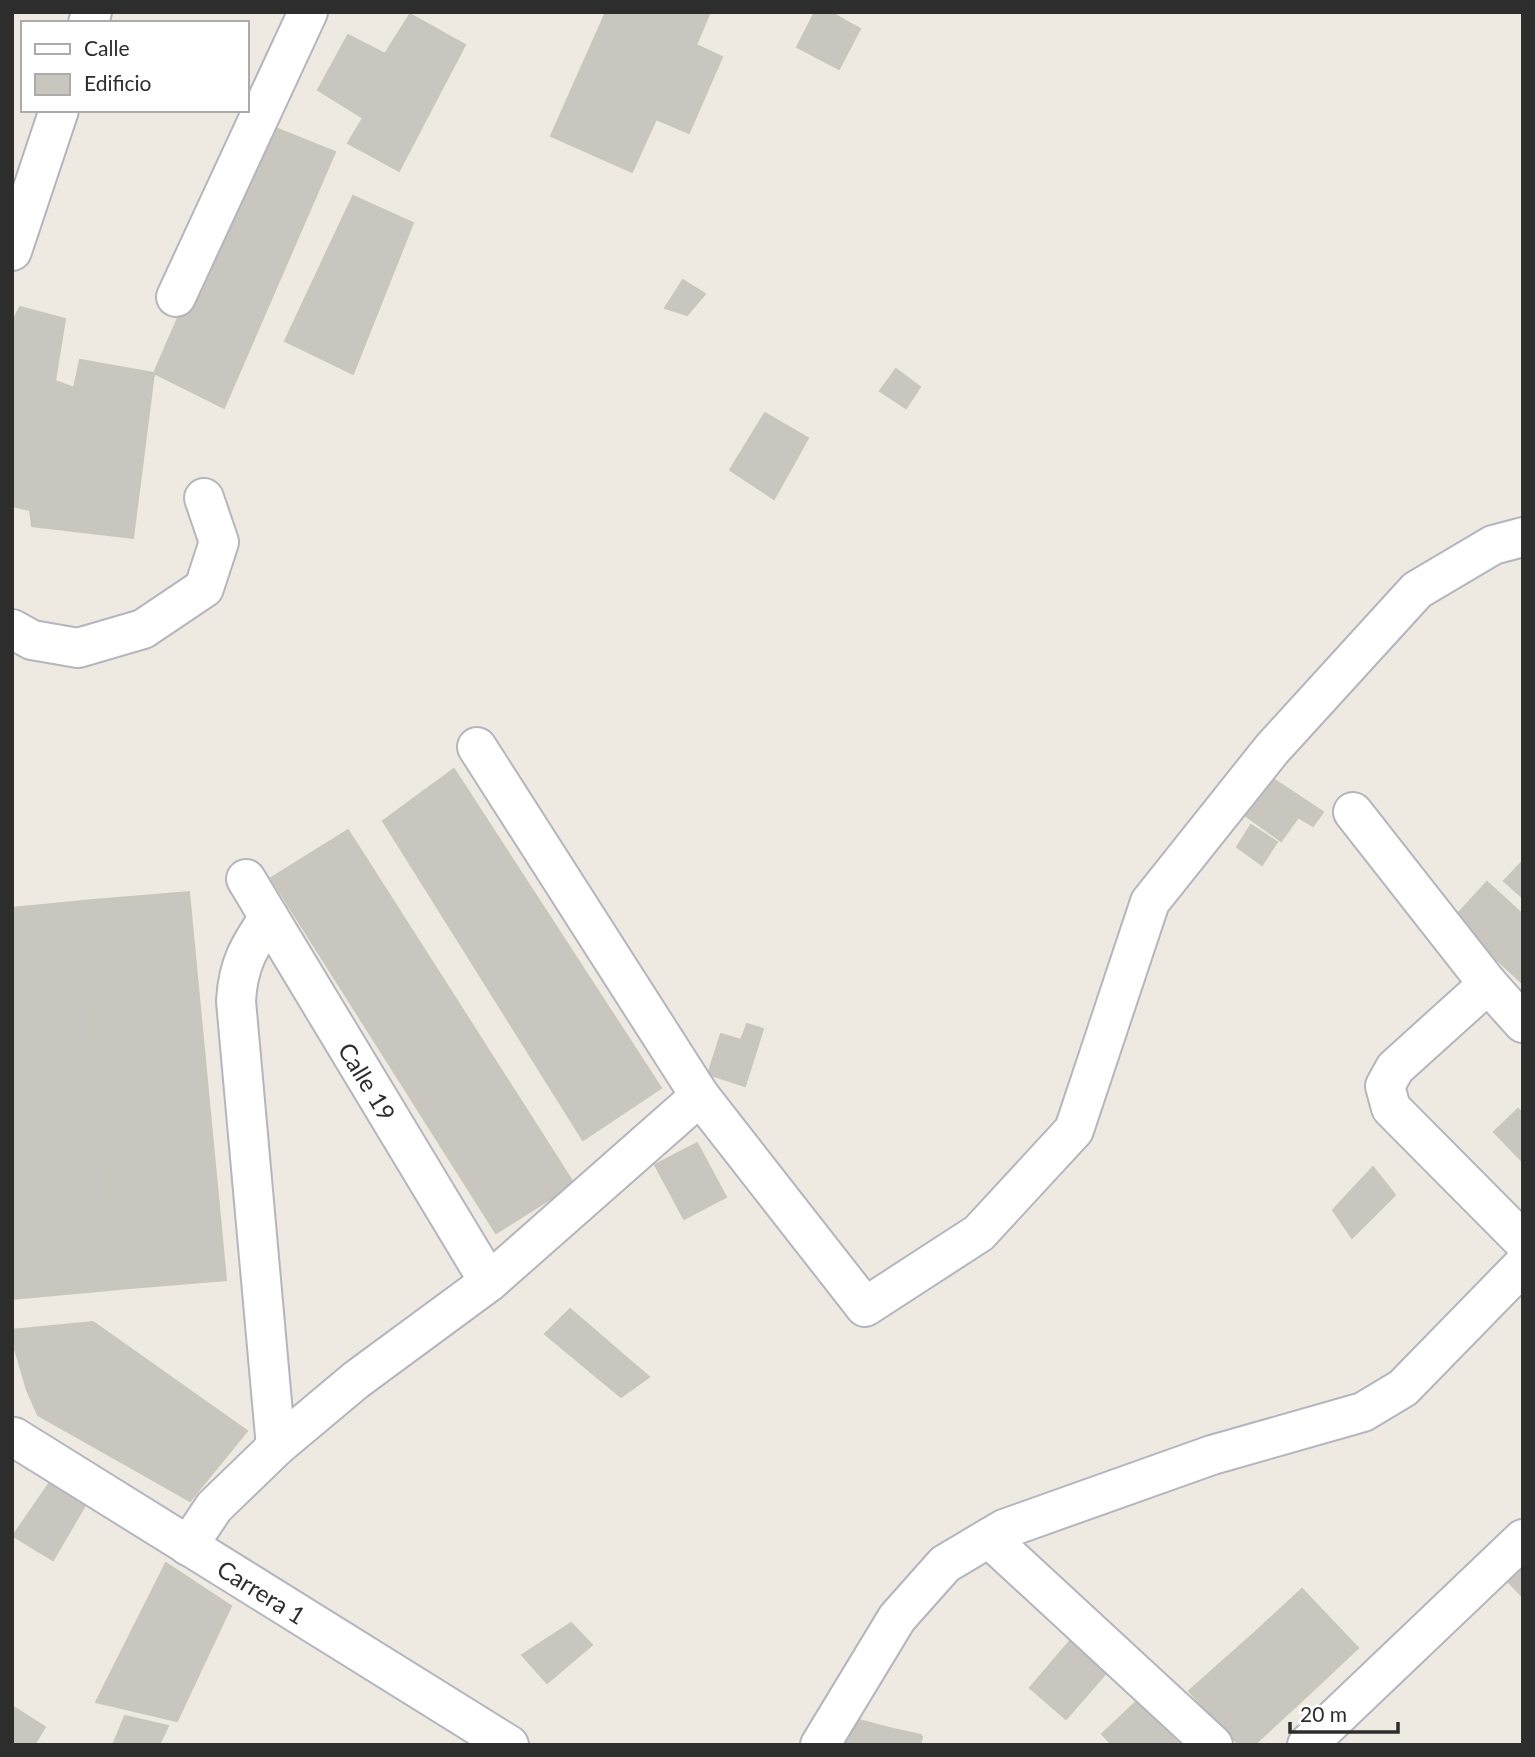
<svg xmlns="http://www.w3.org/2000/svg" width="1535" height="1757" viewBox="0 0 1535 1757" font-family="Lato,sans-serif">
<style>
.building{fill:#c9c6c0;stroke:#c9c6ba;stroke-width:2}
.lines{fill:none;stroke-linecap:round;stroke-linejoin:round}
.minor-casing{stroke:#b4b5bf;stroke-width:42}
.minor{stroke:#fff;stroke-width:38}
.labels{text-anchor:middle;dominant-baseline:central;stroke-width:7;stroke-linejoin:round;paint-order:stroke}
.street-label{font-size:24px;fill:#2d2d2d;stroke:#fff}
</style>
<rect width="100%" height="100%" fill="#eee9e1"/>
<!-- building -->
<path class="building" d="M 606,12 L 710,12 L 696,45 L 722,57 L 689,133 L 656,119 L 632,172 L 551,136 Z
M 815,12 L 830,12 L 860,29 L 839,69 L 797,47 Z
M 410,14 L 465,45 L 399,171 L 348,143 L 363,118 L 318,90 L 348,35 L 385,54 Z
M 263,123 L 335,152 L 224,408 L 154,373 Z
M 353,196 L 413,223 L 353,374 L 285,341 Z
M 683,280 L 705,294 L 687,315 L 665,308 Z
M 20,307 L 65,319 L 55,381 L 74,388 L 80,360 L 154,373 L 133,538 L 32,526 L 30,510 L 12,506 L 12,323 Z
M 896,369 L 920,387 L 906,408 L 880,391 Z
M 765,413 L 808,438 L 774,499 L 730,470 Z
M 454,769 L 661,1088 L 583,1140 L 383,821 Z
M 1267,775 L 1323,812 L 1313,826 L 1252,790 Z
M 1252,790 L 1299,816 L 1281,841 L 1239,811 Z
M 1251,825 L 1277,842 L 1262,865 L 1237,847 Z
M 348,830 L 574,1184 L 496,1233 L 271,878 Z
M 1523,861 L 1523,898 L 1504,881 Z
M 1487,882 L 1523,915 L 1521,982 L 1453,919 Z
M 189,892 L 226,1280 L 119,1289 L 83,901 Z
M 83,901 L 119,1289 L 12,1299 L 12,908 Z
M 747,1024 L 763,1029 L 745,1086 L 708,1074 L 721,1034 L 741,1040 Z
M 1518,1109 L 1523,1114 L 1523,1162 L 1494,1132 Z
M 697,1143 L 726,1197 L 684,1219 L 655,1165 Z
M 1373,1167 L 1395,1195 L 1352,1238 L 1333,1210 Z
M 570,1309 L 649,1377 L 621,1397 L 545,1334 Z
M 93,1322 L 247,1431 L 190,1501 L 38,1415 L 27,1390 L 12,1339 L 12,1330 Z
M 53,1478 L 87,1502 L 53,1560 L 13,1536 Z
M 1523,1550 L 1523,1597 L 1499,1572 Z
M 166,1563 L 231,1606 L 177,1721 L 96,1702 Z
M 1302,1589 L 1358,1648 L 1307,1696 L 1251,1636 Z
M 571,1623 L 592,1645 L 547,1683 L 522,1655 Z
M 1076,1634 L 1113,1665 L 1066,1719 L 1030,1688 Z
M 1251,1636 L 1307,1696 L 1254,1745 L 1239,1745 L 1189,1691 Z
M 1137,1701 L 1180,1745 L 1112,1745 L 1102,1734 Z
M 12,1706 L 45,1727 L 34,1745 L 12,1745 Z
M 125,1716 L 168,1726 L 159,1745 L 113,1745 Z
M 848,1717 L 922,1737 L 920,1745 L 840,1745 Z
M 848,1719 L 921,1735 L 919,1745 L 842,1745 Z"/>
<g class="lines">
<defs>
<g id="minor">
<path d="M 88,23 L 92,12"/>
<path d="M 12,251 L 59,110"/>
<path d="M 176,297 L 308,12"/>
<path d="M 12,629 L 32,640 L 78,648 L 143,629 L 204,588 L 219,542 L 204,498"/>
<path d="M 477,747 L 700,1096 L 865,1307 L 979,1233 L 1074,1130 L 1150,902 L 1272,749 L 1417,590 L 1493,545 L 1523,537"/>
<path d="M 1353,812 L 1488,984 L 1523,1023"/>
<path id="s1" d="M 246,879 L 489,1282"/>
<path d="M 269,917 C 249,947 238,964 236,1001 L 276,1447"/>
<path d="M 1488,984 L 1395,1068 L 1385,1086 L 1391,1108 L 1523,1241"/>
<path id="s2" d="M 14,1437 L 509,1745"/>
<path d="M 989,1538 L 1213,1745"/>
<path d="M 188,1546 L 214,1507 L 276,1447 L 356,1380 L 489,1282 L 700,1096"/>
<path d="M 820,1745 L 897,1618 L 945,1564 L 1004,1529 L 1212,1455 L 1363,1412 L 1403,1388 L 1523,1265"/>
<path d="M 1307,1745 L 1523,1539"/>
</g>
</defs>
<!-- minor casing -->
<use href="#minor" class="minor-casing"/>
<!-- minor -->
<use href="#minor" class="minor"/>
</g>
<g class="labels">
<!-- street labels -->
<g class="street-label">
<text stroke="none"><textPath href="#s1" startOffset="236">Calle 19</textPath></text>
<text stroke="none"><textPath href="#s2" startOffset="292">Carrera 1</textPath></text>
</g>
</g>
<!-- border -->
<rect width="1535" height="1757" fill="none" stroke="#2d2d2d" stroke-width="28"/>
<!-- legend -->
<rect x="21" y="21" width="228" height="91" fill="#ffffff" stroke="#ababab" stroke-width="2"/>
<rect x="35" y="44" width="35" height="10" fill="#ffffff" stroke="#ababab" stroke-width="2"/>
<text x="84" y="56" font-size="21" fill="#2d2d2d">Calle</text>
<rect x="35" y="74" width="35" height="21" fill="#c9c6c0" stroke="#ababab" stroke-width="2"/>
<text x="84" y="91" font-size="21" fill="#2d2d2d">Edificio</text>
<!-- scale -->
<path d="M1290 1722v10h108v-10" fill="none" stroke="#2d2d2d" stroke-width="3.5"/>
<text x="1300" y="1722" font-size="21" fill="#2d2d2d" stroke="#ffffff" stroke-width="5" paint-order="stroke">20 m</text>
</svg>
